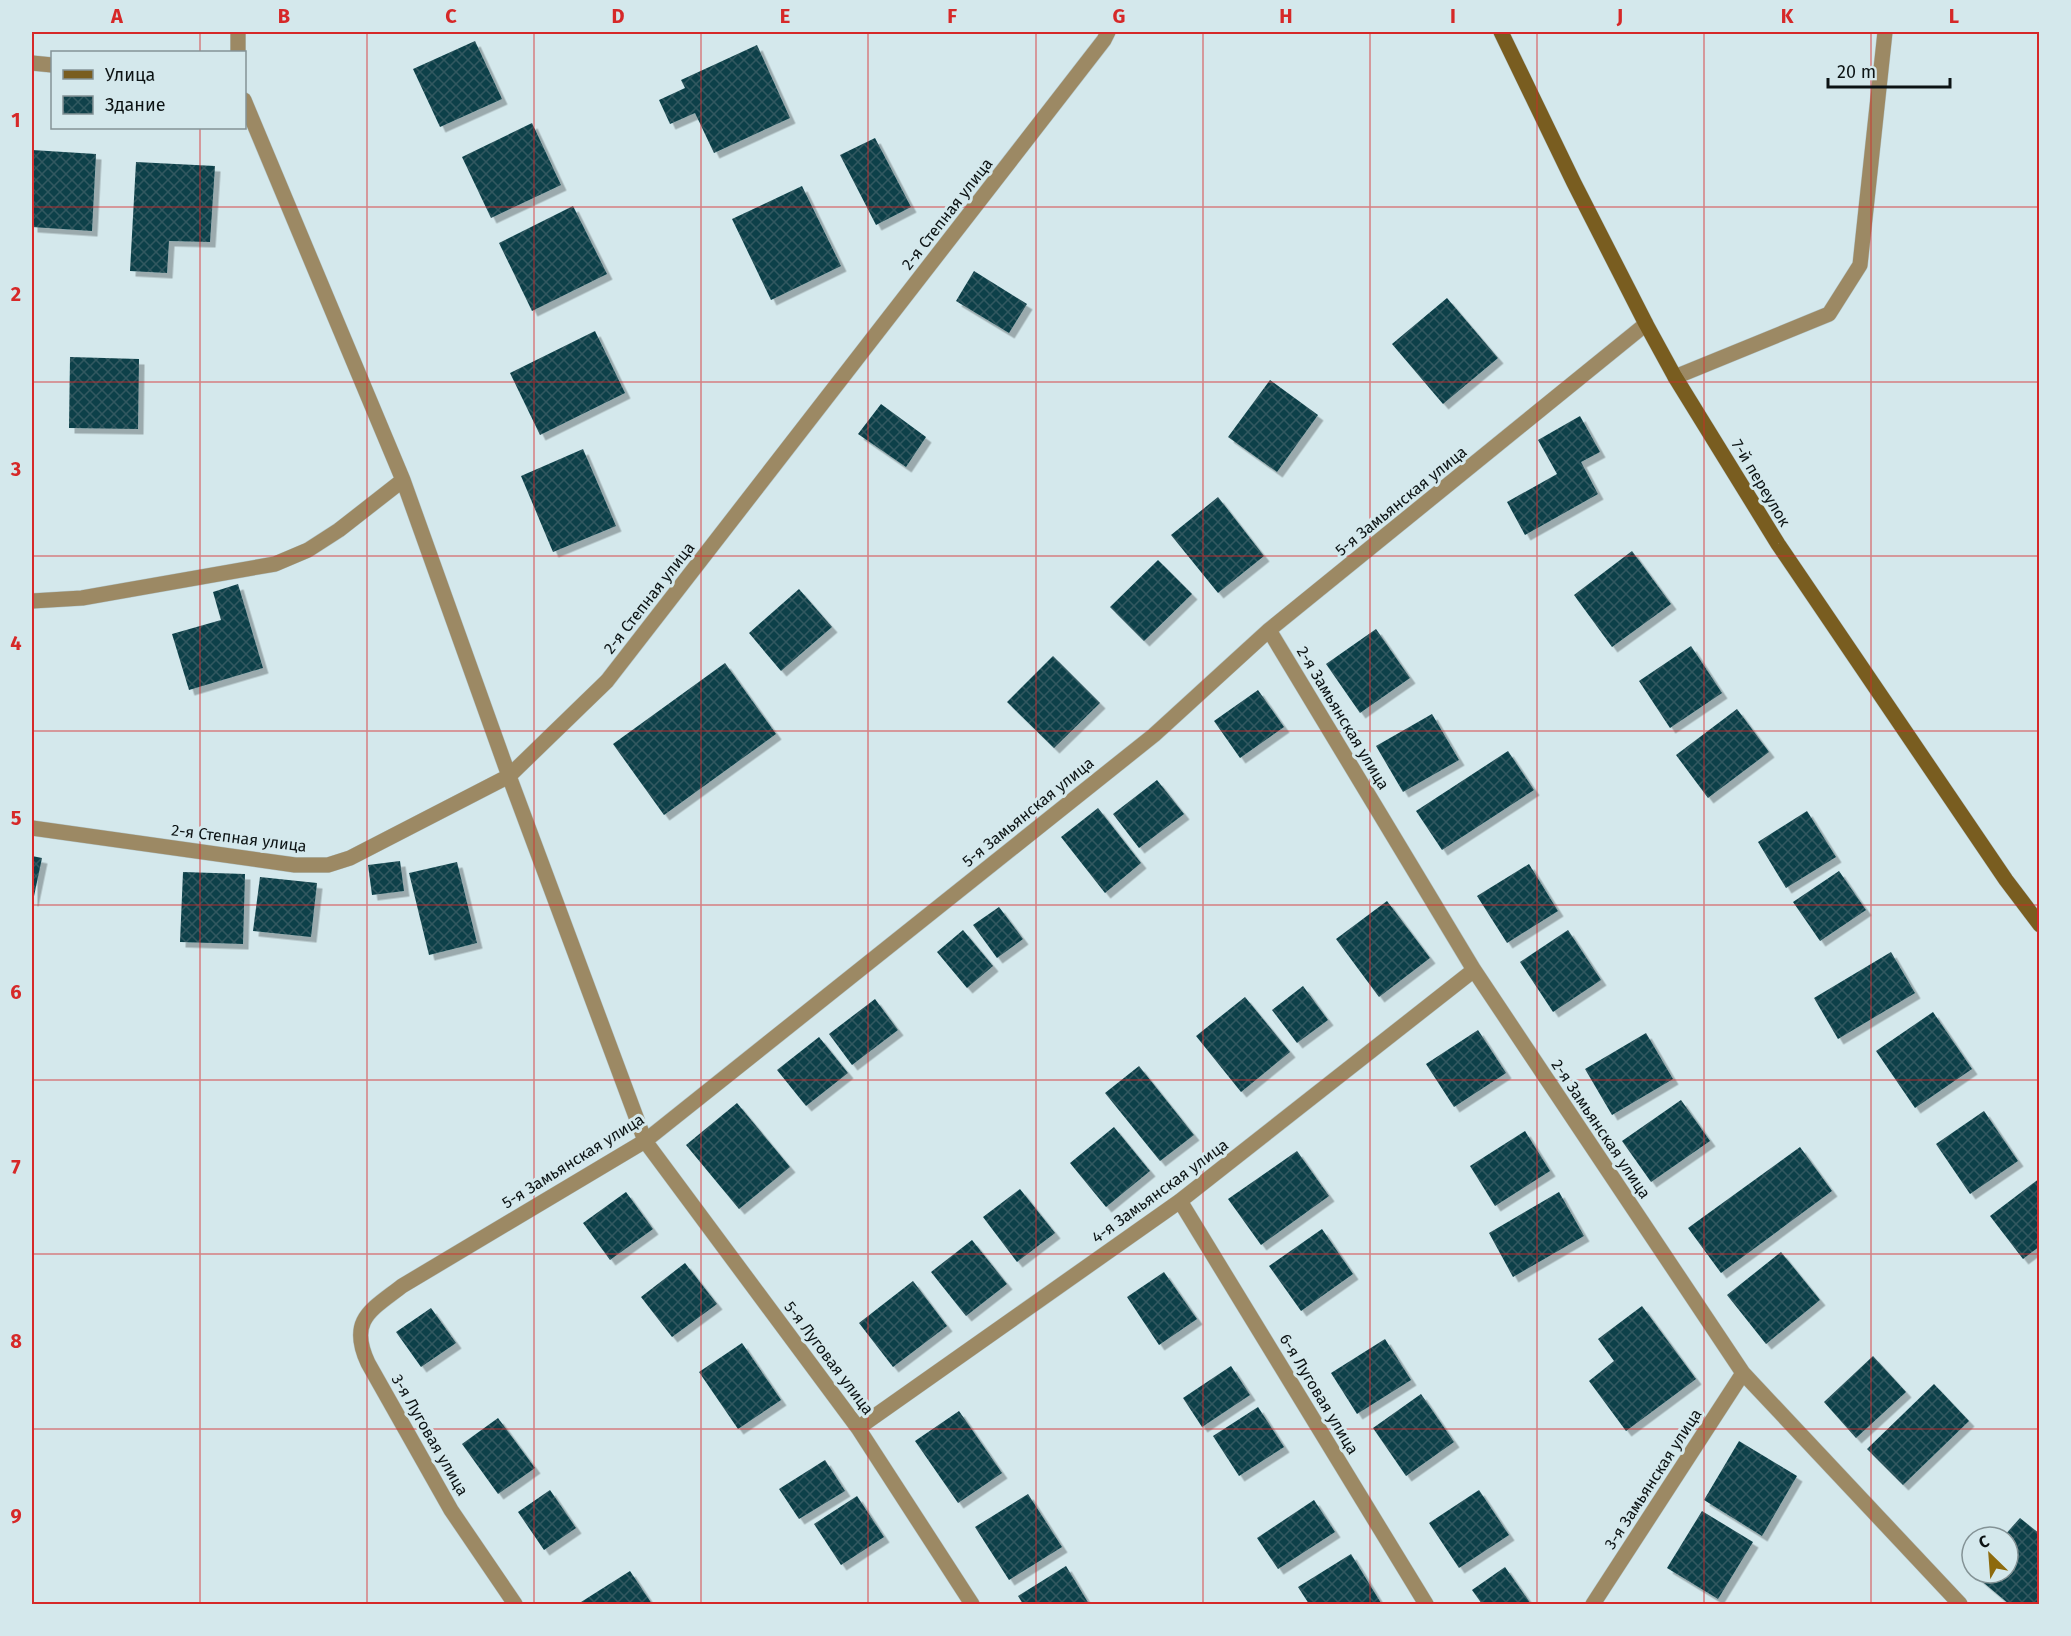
<svg xmlns="http://www.w3.org/2000/svg" width="2071" height="1636" viewBox="0 0 2071 1636" font-family="'Fira Sans',sans-serif">
<style>
.building{fill:url(#building-cross-hatch);filter:url(#shadow)}
.lines{fill:none;stroke-linecap:round;stroke-linejoin:round}
.lane-casing{stroke:#b4c6c9;stroke-width:16}
.street-casing{stroke:#b4c6c9;stroke-width:16}
.secondary-casing{stroke:#b4c6c9;stroke-width:16}
.lane{stroke:#9c8964;stroke-width:15}
.street{stroke:#9c8964;stroke-width:15}
.secondary{stroke:#795d20;stroke-width:15}
.grid{fill:none;stroke:#d62828;stroke-width:1.5;stroke-opacity:0.55}
.labels{text-anchor:middle;dominant-baseline:central;stroke-width:6;stroke-linejoin:round;paint-order:stroke}
.street-label{font-size:16px;fill:#0c1314;stroke:#d4e8ec}
.neatline{fill:none;stroke:#d62828;stroke-width:2}
.grid-label{font-size:20px;text-anchor:middle;font-weight:bold;fill:#d62828}
</style>
<defs>
<pattern id="building-cross-hatch" width="8" height="8" patternUnits="userSpaceOnUse" patternTransform="scale(1.5)"><rect width="8" height="8" fill="#10414a"/><path d="M0 0l8 8M0 8l8-8" fill="none" stroke="#315960"/></pattern>
<filter id="shadow"><feDropShadow dx="5.5" dy="5.5" stdDeviation="0" flood-color="#0004"/></filter>
</defs>
<rect width="100%" height="100%" fill="#d4e8ec"/>
<!-- building -->
<path class="building" d="M 475,41 L 502,99 L 440,127 L 413,69 Z
M 757,45 L 790,118 L 714,153 L 695,113 L 670,124 L 659,100 L 685,88 L 681,80 Z
M 532,123 L 561,185 L 491,218 L 462,157 Z
M 875,138 L 911,207 L 876,225 L 840,155 Z
M 32,150 L 96,154 L 92,231 L 32,227 Z
M 136,162 L 215,166 L 210,242 L 169,241 L 167,273 L 130,271 Z
M 802,186 L 841,266 L 771,300 L 732,219 Z
M 573,206 L 607,274 L 532,311 L 499,243 Z
M 974,271 L 1027,304 L 1009,333 L 956,301 Z
M 1447,298 L 1498,358 L 1443,404 L 1392,344 Z
M 595,331 L 625,393 L 540,435 L 510,373 Z
M 70,357 L 139,359 L 138,429 L 69,428 Z
M 1270,380 L 1318,415 L 1277,472 L 1228,437 Z
M 881,404 L 926,437 L 906,467 L 858,434 Z
M 1580,416 L 1600,452 L 1581,462 L 1598,494 L 1525,535 L 1507,502 L 1557,474 L 1538,440 Z
M 583,449 L 616,526 L 553,552 L 521,476 Z
M 1218,497 L 1264,556 L 1218,593 L 1171,535 Z
M 1632,551 L 1671,604 L 1612,647 L 1574,595 Z
M 1158,560 L 1192,594 L 1144,641 L 1110,607 Z
M 238,584 L 263,668 L 189,690 L 172,634 L 221,620 L 213,592 Z
M 799,589 L 832,627 L 781,671 L 749,633 Z
M 1376,629 L 1410,678 L 1360,713 L 1326,664 Z
M 1691,646 L 1722,693 L 1670,728 L 1639,681 Z
M 1053,656 L 1100,703 L 1054,748 L 1007,702 Z
M 725,663 L 776,734 L 664,815 L 613,744 Z
M 1258,690 L 1284,727 L 1240,758 L 1214,721 Z
M 1737,709 L 1769,752 L 1708,798 L 1676,755 Z
M 1432,714 L 1459,760 L 1403,792 L 1376,746 Z
M 1508,751 L 1534,790 L 1442,850 L 1416,811 Z
M 1157,780 L 1184,814 L 1139,848 L 1113,814 Z
M 1098,808 L 1141,863 L 1105,893 L 1061,837 Z
M 1807,811 L 1836,857 L 1786,888 L 1758,842 Z
M 32,856 L 42,858 L 33,901 L 32,901 Z
M 400,861 L 404,891 L 372,895 L 368,865 Z
M 457,862 L 477,943 L 429,955 L 409,873 Z
M 1529,864 L 1558,911 L 1507,943 L 1477,896 Z
M 1839,871 L 1866,910 L 1820,941 L 1793,902 Z
M 183,872 L 245,874 L 243,944 L 180,942 Z
M 260,877 L 317,883 L 311,937 L 253,931 Z
M 1387,901 L 1430,958 L 1379,997 L 1336,939 Z
M 999,907 L 1023,939 L 997,958 L 973,925 Z
M 963,930 L 993,966 L 967,988 L 937,952 Z
M 1568,930 L 1601,980 L 1553,1012 L 1520,962 Z
M 1891,952 L 1915,993 L 1838,1039 L 1814,998 Z
M 1303,986 L 1328,1020 L 1297,1043 L 1272,1010 Z
M 1245,997 L 1290,1052 L 1241,1092 L 1196,1036 Z
M 875,999 L 898,1030 L 852,1065 L 829,1034 Z
M 1933,1012 L 1972,1069 L 1915,1108 L 1876,1051 Z
M 1478,1030 L 1506,1073 L 1454,1107 L 1426,1064 Z
M 1646,1033 L 1673,1079 L 1612,1115 L 1585,1069 Z
M 819,1037 L 848,1073 L 806,1106 L 777,1070 Z
M 1139,1066 L 1194,1135 L 1160,1161 L 1105,1093 Z
M 1681,1100 L 1710,1141 L 1651,1182 L 1622,1141 Z
M 737,1103 L 790,1167 L 739,1209 L 686,1145 Z
M 1984,1111 L 2018,1161 L 1970,1194 L 1936,1144 Z
M 1114,1127 L 1150,1171 L 1106,1207 L 1070,1163 Z
M 1525,1131 L 1550,1171 L 1495,1206 L 1470,1166 Z
M 1800,1147 L 1832,1191 L 1721,1273 L 1688,1228 Z
M 1297,1151 L 1329,1196 L 1261,1245 L 1228,1199 Z
M 2040,1178 L 2040,1246 L 2023,1259 L 1990,1216 Z
M 1020,1189 L 1055,1233 L 1017,1262 L 983,1217 Z
M 626,1192 L 653,1229 L 610,1260 L 583,1223 Z
M 1559,1192 L 1584,1236 L 1513,1277 L 1489,1233 Z
M 1322,1229 L 1353,1274 L 1301,1311 L 1269,1266 Z
M 972,1240 L 1007,1284 L 966,1316 L 931,1272 Z
M 1781,1252 L 1820,1300 L 1766,1344 L 1727,1295 Z
M 685,1263 L 717,1304 L 672,1337 L 641,1297 Z
M 1164,1272 L 1197,1319 L 1159,1345 L 1127,1297 Z
M 913,1281 L 947,1326 L 893,1367 L 859,1323 Z
M 1642,1306 L 1696,1379 L 1626,1431 L 1589,1381 L 1614,1361 L 1598,1339 Z
M 431,1308 L 456,1343 L 421,1367 L 396,1332 Z
M 1385,1339 L 1411,1380 L 1357,1414 L 1331,1373 Z
M 742,1343 L 781,1400 L 738,1429 L 699,1372 Z
M 1873,1356 L 1906,1392 L 1856,1438 L 1824,1402 Z
M 1231,1366 L 1250,1395 L 1202,1427 L 1183,1398 Z
M 1934,1384 L 1969,1421 L 1903,1485 L 1867,1449 Z
M 1421,1394 L 1454,1442 L 1406,1476 L 1373,1428 Z
M 1258,1407 L 1284,1447 L 1239,1476 L 1213,1436 Z
M 959,1411 L 1002,1473 L 958,1503 L 915,1441 Z
M 498,1418 L 535,1468 L 498,1494 L 462,1444 Z
M 1739,1441 L 1797,1476 L 1762,1536 L 1704,1500 Z
M 825,1460 L 845,1491 L 799,1519 L 779,1489 Z
M 550,1490 L 576,1528 L 544,1550 L 518,1512 Z
M 1479,1490 L 1509,1535 L 1459,1568 L 1429,1523 Z
M 1028,1494 L 1062,1547 L 1009,1580 L 975,1527 Z
M 857,1496 L 884,1537 L 841,1565 L 814,1524 Z
M 1314,1500 L 1335,1532 L 1278,1569 L 1257,1538 Z
M 1702,1511 L 1753,1542 L 1718,1599 L 1667,1568 Z
M 2020,1518 L 2040,1534 L 2040,1604 L 2009,1604 L 1972,1573 L 2008,1573 L 2008,1537 L 2003,1537 Z
M 1351,1554 L 1381,1603 L 1309,1604 L 1298,1587 Z
M 1066,1566 L 1089,1604 L 1023,1604 L 1018,1596 Z
M 1505,1567 L 1531,1604 L 1482,1604 L 1472,1590 Z
M 630,1571 L 652,1604 L 582,1604 L 581,1602 Z"/>
<g class="lines">
<defs>
<path id="lane" d="M 1675,377 L 1829,314 L 1860,265 L 1885,32"/>
<path id="street" d="M 238,52 L 238,32
M 32,63 L 52,65
M 244,100 L 403,480 L 509,776 L 645,1141 L 858,1428 L 972,1604
M 32,601 L 82,598 L 275,564 L 308,550 L 339,530 L 403,480
M 1269,630 L 1474,970 L 1743,1373 L 1960,1604
M 32,828 L 295,865 L 328,865 L 350,858 L 509,776 L 607,681 L 1104,40 L 1108,32
M 1180,1201 L 1426,1604
M 858,1428 L 1180,1201 L 1474,970
M 515,1604 L 451,1510 L 368,1363 C 348,1320 371,1310 402,1286 L 645,1141 L 1154,735 L 1269,630 L 1646,324
M 1593,1604 L 1743,1373"/>
<path id="secondary" d="M 1501,32 L 1574,183 L 1646,324 L 1675,377 L 1778,544 L 2006,880 L 2040,925"/>
</defs>
<!-- lane casing -->
<use href="#lane" class="lane-casing"/>
<!-- street casing -->
<use href="#street" class="street-casing"/>
<!-- secondary casing -->
<use href="#secondary" class="secondary-casing"/>
<!-- lane -->
<use href="#lane" class="lane"/>
<!-- street -->
<use href="#street" class="street"/>
<!-- secondary -->
<use href="#secondary" class="secondary"/>
</g>
<!-- grid -->
<path class="grid" d="M 200,32 L 200,52M 367,32 L 367,1604M 534,32 L 534,1604M 701,32 L 701,1604M 868,32 L 868,1604M 1036,32 L 1036,1604M 1203,32 L 1203,1604M 1370,32 L 1370,1604M 1537,32 L 1537,1604M 1704,32 L 1704,1604M 1871,32 L 1871,1604M 200,128 L 200,1604M 32,207 L 2040,207M 32,382 L 2040,382M 32,556 L 2040,556M 32,731 L 2040,731M 32,905 L 2040,905M 32,1080 L 2040,1080M 32,1254 L 2040,1254M 32,1429 L 2040,1429"/>
<g class="labels">
<!-- street labels -->
<g class="street-label">
<text transform="translate(947 214) rotate(-52)">2-я Степная улица</text>
<text transform="translate(1761 483) rotate(59)">7-й переулок</text>
<text transform="translate(1401 501) rotate(-39)">5-я Замьянская улица</text>
<text transform="translate(649 598) rotate(-52)">2-я Степная улица</text>
<text transform="translate(1343 718) rotate(59)">2-я Замьянская улица</text>
<text transform="translate(1028 812) rotate(-39)">5-я Замьянская улица</text>
<text transform="translate(239 838) rotate(7)">2-я Степная улица</text>
<text transform="translate(1601 1129) rotate(56)">2-я Замьянская улица</text>
<text transform="translate(573 1161) rotate(-32)">5-я Замьянская улица</text>
<text transform="translate(1160 1191) rotate(-36)">4-я Замьянская улица</text>
<text transform="translate(829 1358) rotate(53)">5-я Луговая улица</text>
<text transform="translate(1319 1394) rotate(59)">6-я Луговая улица</text>
<text transform="translate(430 1435) rotate(60)">3-я Луговая улица</text>
<text transform="translate(1653 1479) rotate(-57)">3-я Замьянская улица</text>
</g>
</g>
<!-- border -->
<rect width="2071" height="1636" fill="none" stroke="#d4e8ec" stroke-width="66"/>
<!-- legend -->
<rect x="51" y="51" width="195" height="78" fill="#d4e8ec" stroke="#849396" stroke-width="1.5"/>
<rect x="63" y="70" width="30" height="9" fill="#795d20" stroke="#849396" stroke-width="1.5"/>
<text x="105" y="81" font-size="18" fill="#0c1314">Улица</text>
<rect x="63" y="96" width="30" height="18" fill="url(#building-cross-hatch)" stroke="#849396" stroke-width="1.5"/>
<text x="105" y="111" font-size="18" fill="#0c1314">Здание</text>
<!-- north arrow -->
<g transform="translate(1990 1555) rotate(335)"><circle r="28" fill="#d4e8ec" stroke="#849396" stroke-width="1.5"/>
<path d="M0-4.5L10 22L0 15L-10 22Z" fill="#8d6a0d"/>
<text y="-9" font-size="16" font-weight="bold" text-anchor="middle" fill="#0c1314">С</text>
</g>
<!-- scale -->
<path d="M1828 78v9h122v-9" fill="none" stroke="#0c1314" stroke-width="3"/>
<text x="1837" y="78" font-size="18" fill="#0c1314" stroke="#d4e8ec" stroke-width="4.5" paint-order="stroke">20 m</text>
<rect x="33" y="33" width="2005" height="1570" class="neatline"/>
<g class="grid-label">
<text x="117" y="23">A</text>
<text x="284" y="23">B</text>
<text x="451" y="23">C</text>
<text x="618" y="23">D</text>
<text x="785" y="23">E</text>
<text x="952" y="23">F</text>
<text x="1119" y="23">G</text>
<text x="1286" y="23">H</text>
<text x="1453" y="23">I</text>
<text x="1620" y="23">J</text>
<text x="1787" y="23">K</text>
<text x="1954" y="23">L</text>
<text x="16" y="127">1</text>
<text x="16" y="301">2</text>
<text x="16" y="476">3</text>
<text x="16" y="650">4</text>
<text x="16" y="825">5</text>
<text x="16" y="999">6</text>
<text x="16" y="1174">7</text>
<text x="16" y="1348">8</text>
<text x="16" y="1523">9</text>
</g>
</svg>
